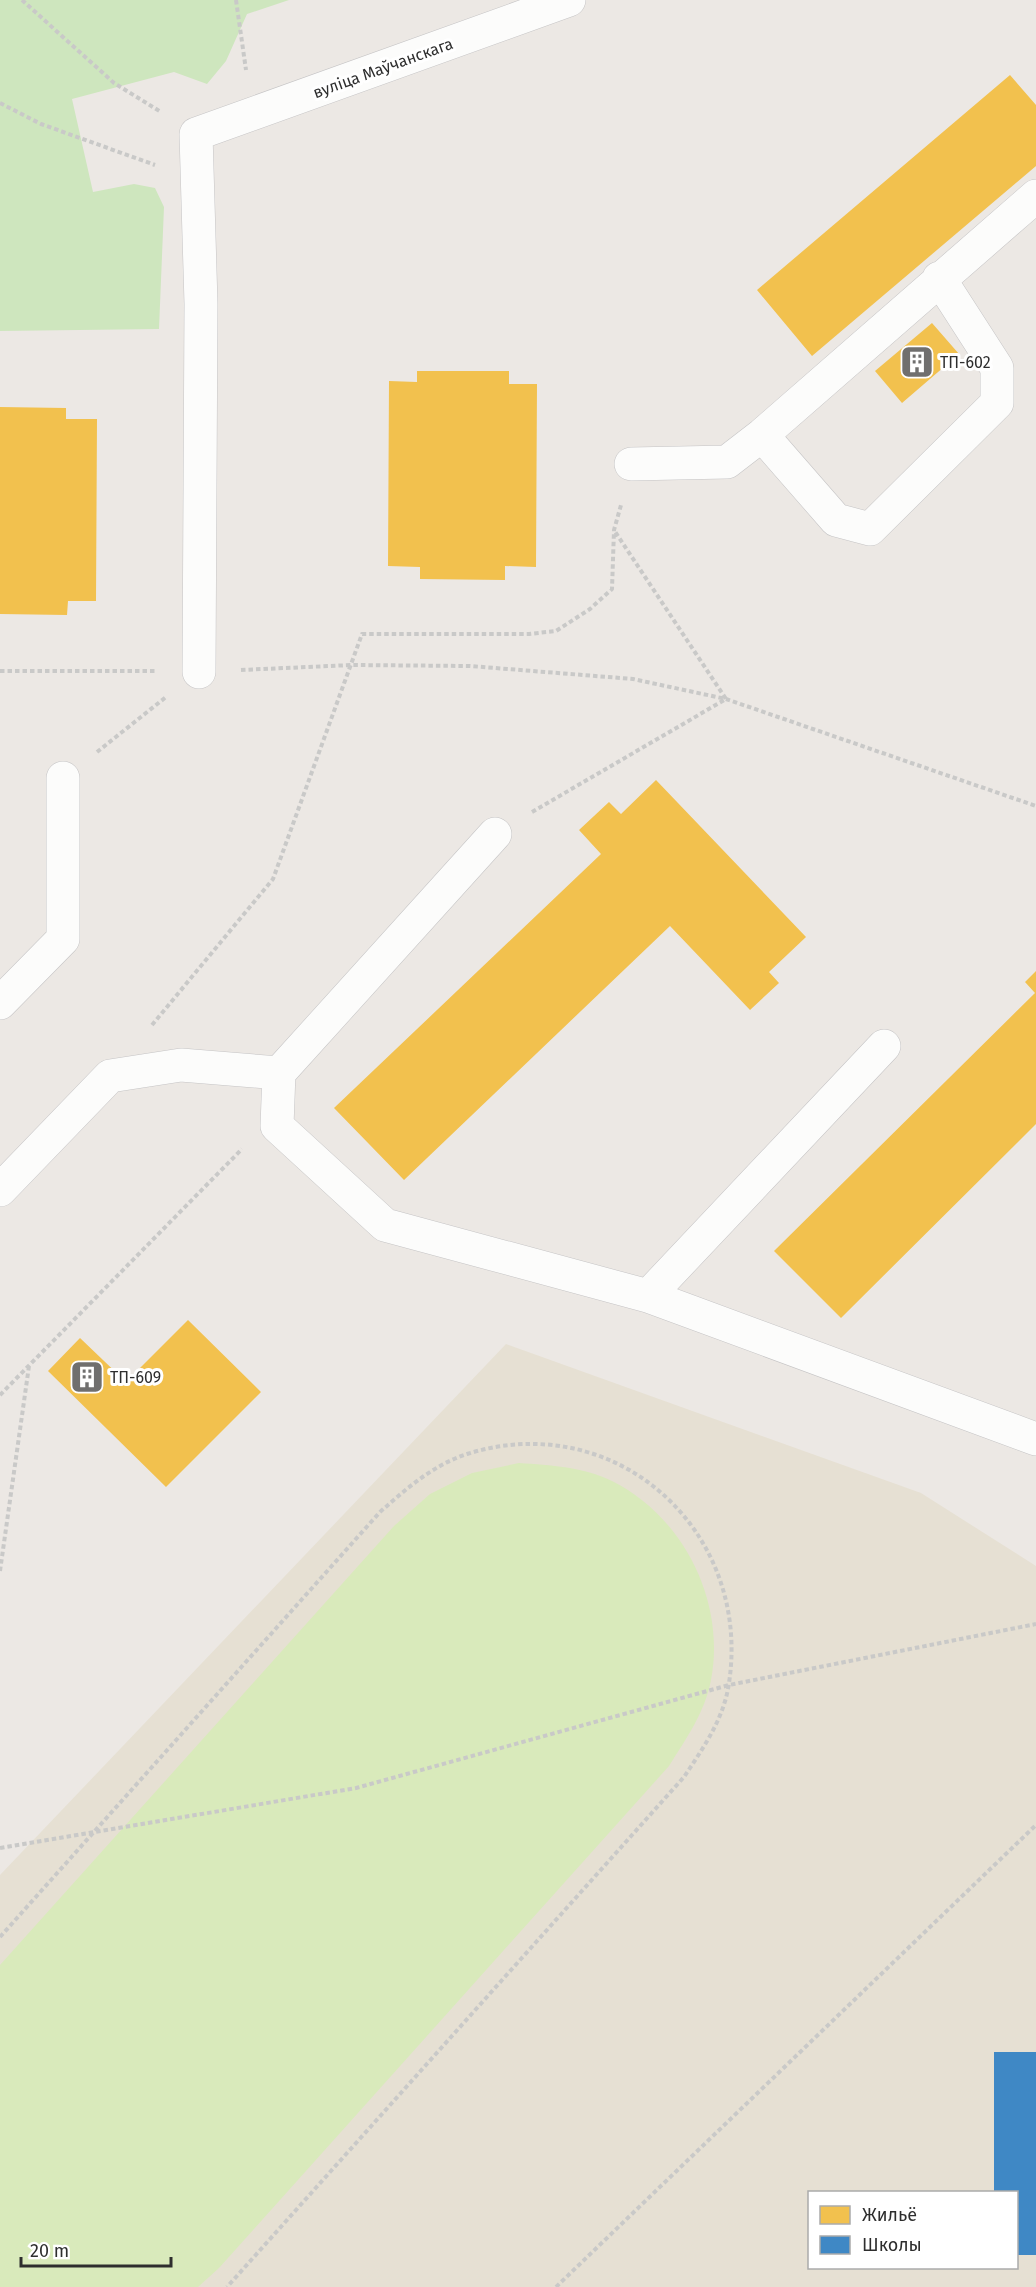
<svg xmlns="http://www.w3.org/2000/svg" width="1036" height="2287" viewBox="0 0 1036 2287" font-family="'Fira Sans',sans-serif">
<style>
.education{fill:#e6e0d3;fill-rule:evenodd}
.green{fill:#cee6be}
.pitch{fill:#d9eabb}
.homes{fill:#f2c14e}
.schools{fill:#3f88c5}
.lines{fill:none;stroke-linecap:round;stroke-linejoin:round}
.minor-casing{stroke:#c5c4c5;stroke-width:34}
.path{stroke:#c9c9c8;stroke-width:4;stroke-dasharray:4.5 3;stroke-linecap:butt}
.minor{stroke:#fcfcfb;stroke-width:33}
.labels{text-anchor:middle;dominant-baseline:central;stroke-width:6;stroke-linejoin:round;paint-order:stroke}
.street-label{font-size:16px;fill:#2e2e2e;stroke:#fff}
.poi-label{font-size:16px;fill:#2e2e2e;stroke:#fff;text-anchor:start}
</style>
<rect width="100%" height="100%" fill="#ece8e4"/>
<!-- education -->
<path class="education" d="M 506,1344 L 921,1493 L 1036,1566 L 1036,2287 L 0,2287 L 0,1875 ZM 810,2192 L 1016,2192 L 1016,2268 L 810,2268 Z"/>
<!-- green -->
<path class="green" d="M 0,0 L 289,0 L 247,14 L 226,61 L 207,84 L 174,72 L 72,99 L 93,192 L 134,184 L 155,188 L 164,207 L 159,329 L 0,331 Z"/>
<!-- pitch -->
<path class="pitch" d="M 519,1463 C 551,1465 583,1467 612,1481 C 684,1517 726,1602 711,1680 C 705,1712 686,1739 669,1766 L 219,2268 L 198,2287 L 0,2287 L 0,1965 L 394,1526 L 430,1494 L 472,1473 Z"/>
<!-- homes -->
<path class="homes" d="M 1010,75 L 1036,105 L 1036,166 L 812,356 L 757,290 Z
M 932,323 L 959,354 L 902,403 L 875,371 Z
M 417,371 L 509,371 L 509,384 L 537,384 L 536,567 L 505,566 L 505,580 L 420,579 L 420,567 L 388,566 L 389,381 L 417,382 Z
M 0,407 L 66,408 L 66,419 L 97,419 L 96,601 L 68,601 L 67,615 L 0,614 Z
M 656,780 L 806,937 L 769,972 L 779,983 L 750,1010 L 670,926 L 404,1180 L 334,1108 L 601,854 L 579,830 L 609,802 L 621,814 Z
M 1036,971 L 1036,1124 L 841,1318 L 774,1251 L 1035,993 L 1025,982 Z
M 188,1320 L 261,1392 L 166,1487 L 48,1371 L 80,1338 L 126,1382 Z"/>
<!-- schools -->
<path class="schools" d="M 994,2052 L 1036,2052 L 1036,2255 L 1016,2255 L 1016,2192 L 994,2192 Z"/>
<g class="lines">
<defs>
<path id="minor" d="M 762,435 L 836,520 L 870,529 L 997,403 L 997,368 L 939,278
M 631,464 L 727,462 L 762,435 L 1036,196
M 199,672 L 201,304 L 196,134 L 569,0
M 0,1003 L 63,939 L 63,778
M 279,1073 L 495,834
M 0,1190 L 110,1076 L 181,1065 L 279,1073 L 277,1126 L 385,1225 L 648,1296 L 1036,1439
M 648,1296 L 884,1046"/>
</defs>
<!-- minor casing -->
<use href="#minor" class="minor-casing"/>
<!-- path -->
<path class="path" d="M 22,0 L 114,83 L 161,112
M 236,0 L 246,70
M 0,103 L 41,124 L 155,165
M 241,670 L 352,665 L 470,666 L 633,679 L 726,699 L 1036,806
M 0,671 L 155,671
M 97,752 L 166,697
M 532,812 L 726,699 L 614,530
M 152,1025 L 273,879 L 362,634 L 529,634 L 556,631 L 590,609 L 612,589 L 614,530 L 621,505
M 0,1395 L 242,1149
M 0,1571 L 29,1366
M 0,1848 L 356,1788 L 729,1685 L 1036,1624
M 0,1937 L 380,1512 C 406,1489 433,1465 467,1454 C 616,1407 752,1531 729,1683 C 724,1719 703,1748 684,1777 L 227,2287
M 556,2287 L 1036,1825"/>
<!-- minor -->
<use href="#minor" class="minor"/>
</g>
<!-- icons -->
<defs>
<symbol id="building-square" viewBox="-11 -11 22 22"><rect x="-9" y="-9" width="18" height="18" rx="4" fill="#706f6e" stroke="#fff"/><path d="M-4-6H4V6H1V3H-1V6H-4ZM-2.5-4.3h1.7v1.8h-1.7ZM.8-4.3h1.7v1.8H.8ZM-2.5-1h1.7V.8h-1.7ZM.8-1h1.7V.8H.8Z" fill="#fff"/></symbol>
</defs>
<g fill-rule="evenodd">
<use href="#building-square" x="898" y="343" width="38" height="38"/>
<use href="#building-square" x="68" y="1358" width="38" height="38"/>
</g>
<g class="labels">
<!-- street labels -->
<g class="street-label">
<text transform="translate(383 68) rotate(-20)">вуліца Маўчанскага</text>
</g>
<!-- poi labels -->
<g class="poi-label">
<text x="940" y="362">ТП-602</text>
<text x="110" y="1377">ТП-609</text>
</g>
</g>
<!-- legend -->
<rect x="808" y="2191" width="210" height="78" fill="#ffffff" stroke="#ababab" stroke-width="1.5"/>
<rect x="820" y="2206" width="30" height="18" fill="#f2c14e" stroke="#ababab" stroke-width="1.5"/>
<text x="862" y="2221" font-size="18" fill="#2e2e2e">Жильё</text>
<rect x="820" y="2236" width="30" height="18" fill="#3f88c5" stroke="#ababab" stroke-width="1.5"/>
<text x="862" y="2251" font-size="18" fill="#2e2e2e">Школы</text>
<!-- scale -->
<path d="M21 2257v9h150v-9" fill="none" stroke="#2e2e2e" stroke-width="3"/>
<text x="30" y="2257" font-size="18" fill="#2e2e2e" stroke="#ffffff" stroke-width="4.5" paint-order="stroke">20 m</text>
</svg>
